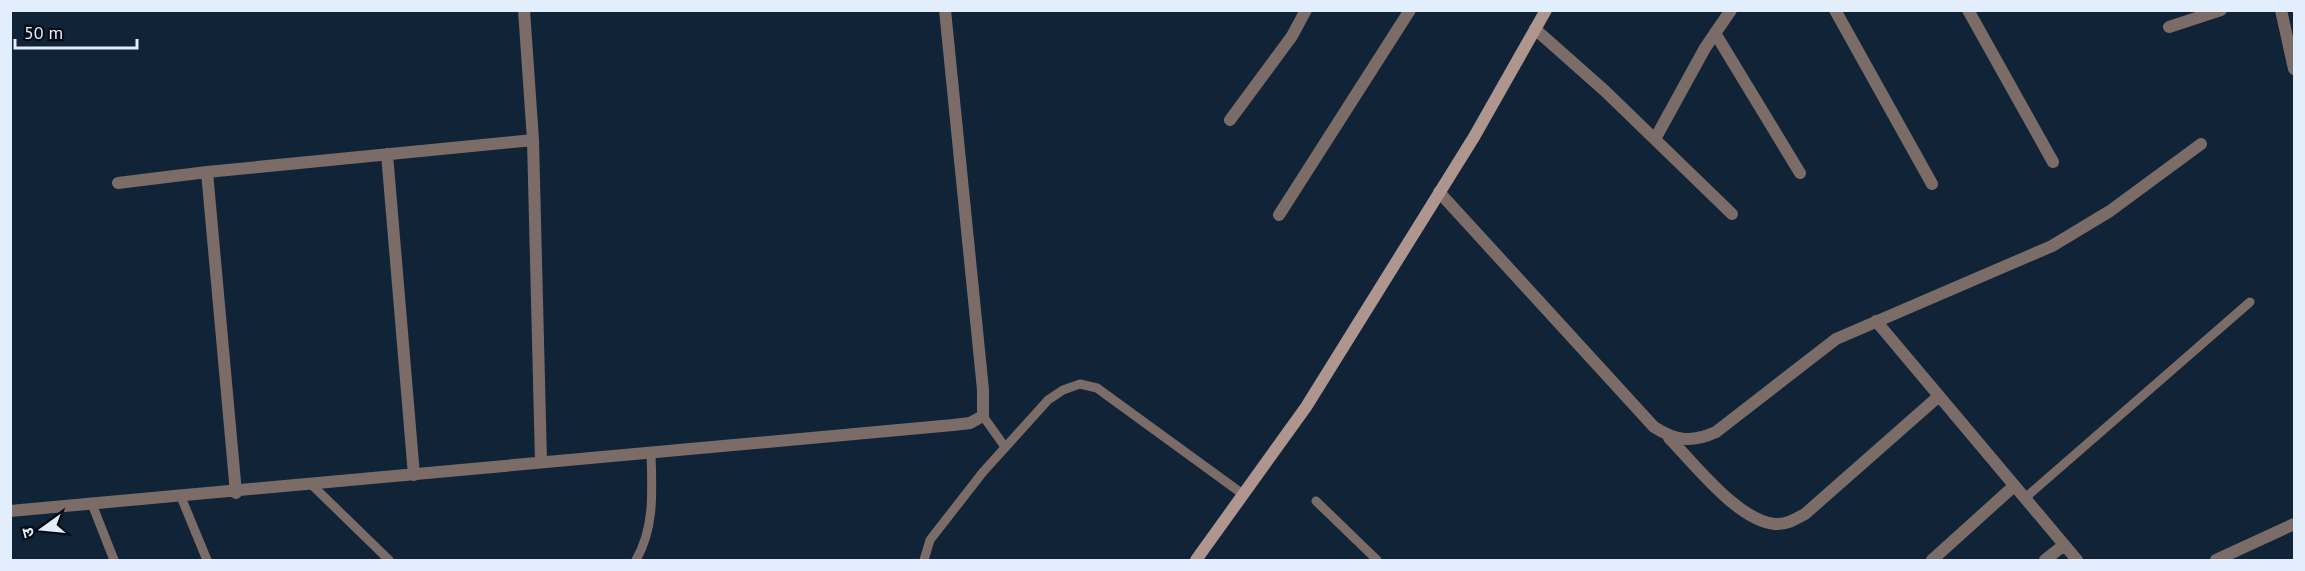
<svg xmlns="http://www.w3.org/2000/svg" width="2305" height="571" viewBox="0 0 2305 571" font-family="'PT Sans','Noto Sans Devanagari',sans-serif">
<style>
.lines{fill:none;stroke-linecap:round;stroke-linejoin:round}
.lane{stroke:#7b6c67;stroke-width:9}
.street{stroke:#7b6c67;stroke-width:12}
.secondary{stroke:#ae968f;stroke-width:12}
</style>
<rect width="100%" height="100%" fill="#112337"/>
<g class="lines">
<!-- lane -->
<path class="lane" d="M 983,416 L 1005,447
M 312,485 L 389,560
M 181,497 L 207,560
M 2025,498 L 2250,302
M 1316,501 L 1377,560
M 92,504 L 114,560
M 636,560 C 655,527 652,490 651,453
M 924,560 L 930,540 L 983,472 L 1048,400 L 1063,390 L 1080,384 L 1097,388 L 1244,495"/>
<!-- street -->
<path class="street" d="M 524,10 L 533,140 L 541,461
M 1835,10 L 1932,184
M 1968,10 L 2053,162
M 2281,10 L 2294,69
M 2169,27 L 2221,10
M 1535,29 L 1605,91 L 1732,214
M 1715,33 L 1800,173
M 1230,120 L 1292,36 L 1306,10
M 1655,139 L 1705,48 L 1731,10
M 387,154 L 414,475
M 207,172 L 236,493
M 118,183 L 207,172 L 533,140
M 1439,192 L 1654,427 C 1676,441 1692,443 1716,432 L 1836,339 L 2052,246 L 2110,211 L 2201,144
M 1279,215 L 1410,10
M 1876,321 L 2077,560
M 1669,438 C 1694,463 1738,521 1775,524 C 1786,525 1796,519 1805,514 L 1939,396
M 10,511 C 325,485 639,453 953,425 L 970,423 L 983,416 L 983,390 L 945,10
M 1932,560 L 2014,486
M 2045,560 L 2064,545
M 2216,560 L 2294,524"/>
<!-- secondary -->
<path class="secondary" d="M 1196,560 L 1306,407 L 1474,137 L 1546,10"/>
</g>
<!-- border -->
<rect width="2305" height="571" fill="none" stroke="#e2eefc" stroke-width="24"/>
<!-- north arrow -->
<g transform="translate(42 529) rotate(255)" stroke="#050c15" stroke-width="4.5" paint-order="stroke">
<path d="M0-4.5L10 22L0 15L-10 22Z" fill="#e2eefc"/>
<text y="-9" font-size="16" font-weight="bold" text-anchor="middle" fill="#e2eefc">उ</text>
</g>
<!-- scale -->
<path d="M15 39v9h122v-9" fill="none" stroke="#e2eefc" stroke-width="3"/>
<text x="24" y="39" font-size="18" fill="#e2eefc" stroke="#050c15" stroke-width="4.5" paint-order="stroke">50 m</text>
</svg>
